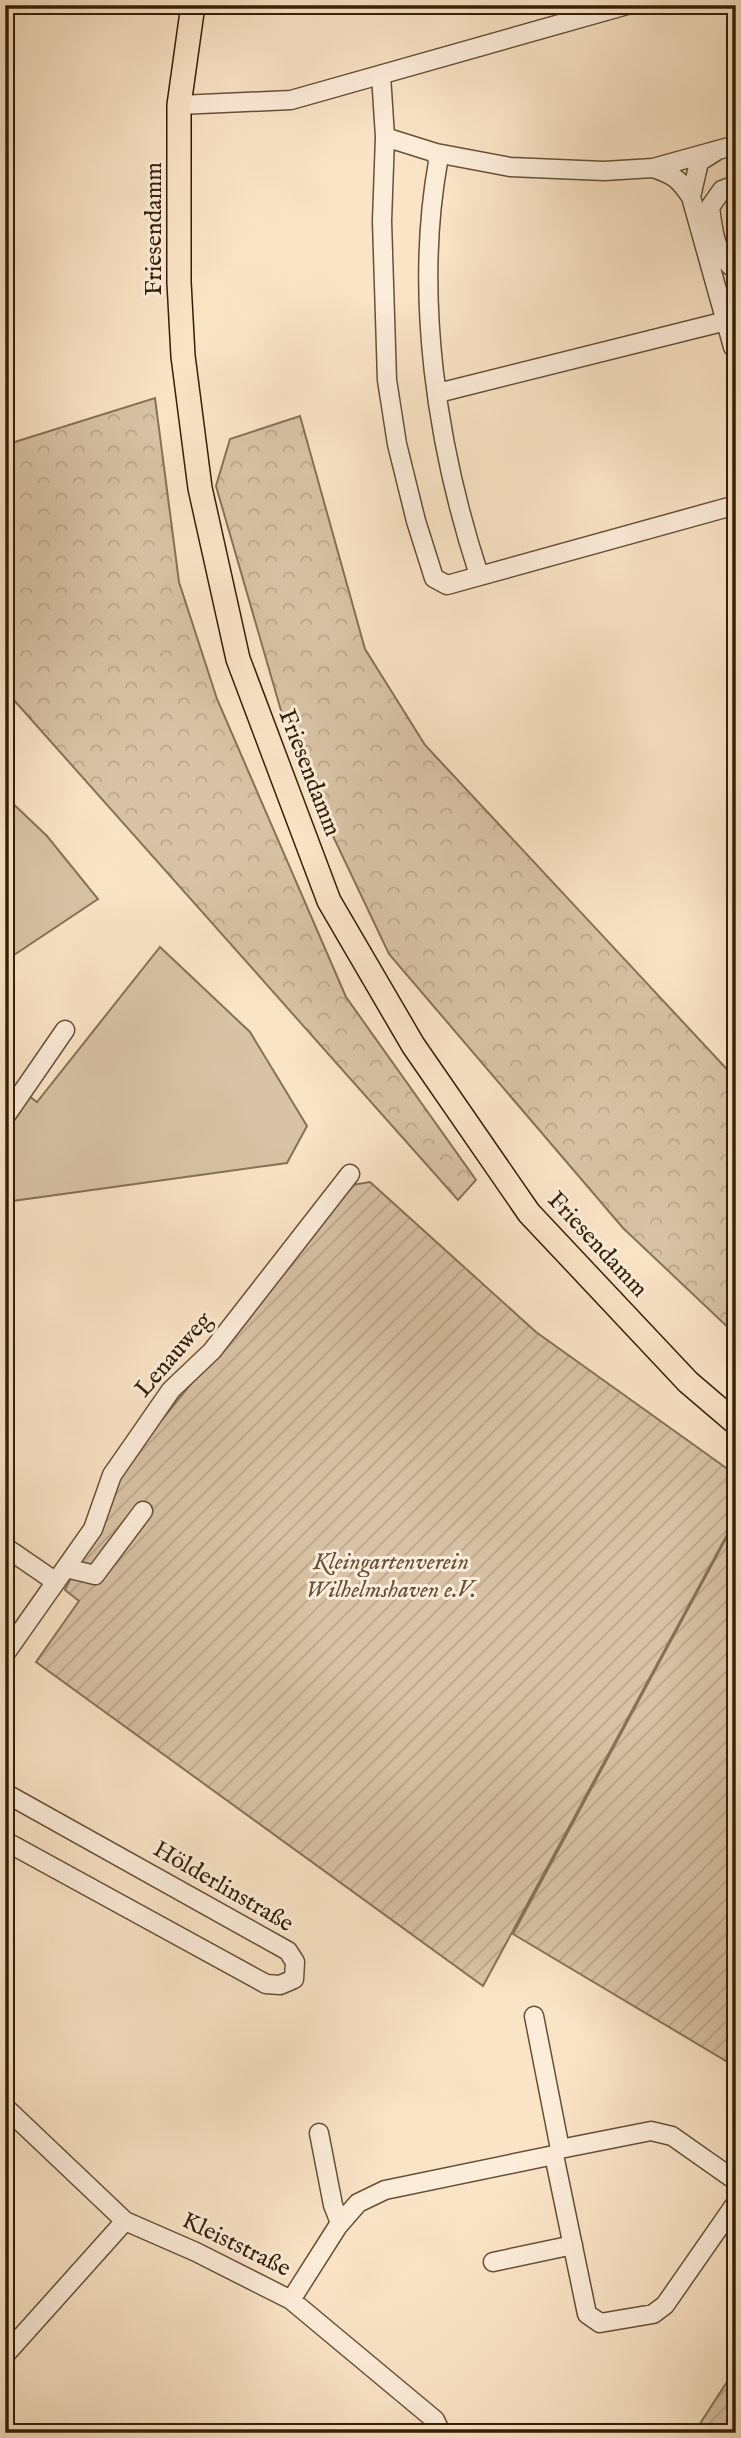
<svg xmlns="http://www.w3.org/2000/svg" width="741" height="2438" viewBox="0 0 741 2438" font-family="'IM FELL English',serif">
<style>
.grass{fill:#d8c3a6;stroke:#867256;stroke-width:2}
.forest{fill:url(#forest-crowns);stroke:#867256;stroke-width:2}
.garden{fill:url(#garden-furrows);stroke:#867256;stroke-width:2}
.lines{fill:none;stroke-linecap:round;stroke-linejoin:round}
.minor-casing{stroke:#665137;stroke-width:21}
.major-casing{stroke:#342007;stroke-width:26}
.minor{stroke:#fcedda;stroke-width:18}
.major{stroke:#fae4c6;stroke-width:23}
.labels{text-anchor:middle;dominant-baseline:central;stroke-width:6;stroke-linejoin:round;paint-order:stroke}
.street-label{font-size:24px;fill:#342007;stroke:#fcedda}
.park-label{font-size:24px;font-style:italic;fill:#655137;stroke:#fcedda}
</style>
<defs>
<pattern id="forest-crowns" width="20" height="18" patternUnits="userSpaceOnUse" patternTransform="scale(1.75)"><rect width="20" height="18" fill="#d8c3a6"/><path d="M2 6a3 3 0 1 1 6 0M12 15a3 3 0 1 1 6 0" fill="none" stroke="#baa78d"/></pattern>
<pattern id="garden-furrows" width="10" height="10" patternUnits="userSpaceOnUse" patternTransform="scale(1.75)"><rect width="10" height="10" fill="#d8c3a6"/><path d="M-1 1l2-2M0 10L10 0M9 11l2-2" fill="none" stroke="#baa78d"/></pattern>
</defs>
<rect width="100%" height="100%" fill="#fae4c6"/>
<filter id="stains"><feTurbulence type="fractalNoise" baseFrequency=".00286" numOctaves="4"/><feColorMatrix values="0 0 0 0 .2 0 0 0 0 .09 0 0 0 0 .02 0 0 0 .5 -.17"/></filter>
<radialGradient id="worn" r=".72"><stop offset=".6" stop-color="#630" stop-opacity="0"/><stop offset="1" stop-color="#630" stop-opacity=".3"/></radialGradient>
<!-- grass -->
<path class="grass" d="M 5,796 L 47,836 L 98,899 L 5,961 Z
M 160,947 L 250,1032 L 307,1126 L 287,1163 L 5,1202 L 5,1078 L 37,1102 Z"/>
<!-- forest -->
<path class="forest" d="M 155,398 L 179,582 L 217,699 L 346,997 L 476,1180 L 458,1200 L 5,690 L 5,445 Z
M 300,416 L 365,649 L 425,745 L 736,1079 L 736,1335 L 623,1228 L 389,954 L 293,752 L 216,486 L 230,439 Z"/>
<!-- garden -->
<path class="garden" d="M 370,1182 L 536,1332 L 736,1475 L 736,1518 L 483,1986 L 36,1662 L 79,1601 L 65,1590 L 126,1464 L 352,1185 Z
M 736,1520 L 736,2067 L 513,1934 Z
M 736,2368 L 736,2433 L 694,2433 Z"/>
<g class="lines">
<defs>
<path id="minor" d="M 381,75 L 385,137 L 382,221 L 387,380 L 397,444 L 416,521 L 434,578 L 447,585 L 736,505
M 179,105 L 291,100 L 627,5
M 385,137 L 436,153 L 510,167 L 604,171 L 653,168 L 718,150
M 436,153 L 438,162 C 414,296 437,447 479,575
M 653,168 C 674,175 679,179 691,197 L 733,347 L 736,347
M 736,185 L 722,190 L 710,207 C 713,230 715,257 736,270
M 691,197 L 699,162 L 718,150 L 736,145
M 438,393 L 726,321
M 5,1117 L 65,1030
M 5,1547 L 56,1582
M 66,1568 L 95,1575 L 143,1511
M 5,1654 L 93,1529 L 112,1475 L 171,1390 L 212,1351 L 350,1174
M 5,1793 L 288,1951 L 295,1962 L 294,1979 L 280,1985 L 266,1984 L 5,1841
M 534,2016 L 560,2149
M 5,2107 L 125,2221 L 196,2252 L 291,2300 L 435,2420 L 441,2433
M 319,2133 L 333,2205 L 340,2223
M 554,2155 L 587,2314 L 600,2323 L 653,2314 L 665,2305 L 736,2203
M 493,2262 L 573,2245
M 291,2300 L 338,2226 L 358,2203 L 385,2190 L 554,2155 L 560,2149 L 651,2131 L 672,2136 L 736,2181
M 5,2355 L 125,2221"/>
<path id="major" d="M 193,5 L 179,105 L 179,282 L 183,356 L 200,488 L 238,659 L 329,901 L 413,1045 L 529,1213 L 688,1382 L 736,1423"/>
</defs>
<!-- minor casing -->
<use href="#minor" class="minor-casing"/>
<!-- major casing -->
<use href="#major" class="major-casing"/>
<!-- minor -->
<use href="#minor" class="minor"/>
<!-- major -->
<use href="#major" class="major"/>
</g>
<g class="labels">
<!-- street labels -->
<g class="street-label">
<text transform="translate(154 229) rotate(-90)">Friesendamm</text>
<text transform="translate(309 773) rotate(69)">Friesendamm</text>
<text transform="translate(597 1245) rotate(47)">Friesendamm</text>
<text transform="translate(174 1355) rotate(-49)">Lenauweg</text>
<text transform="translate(223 1887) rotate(30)">Hölderlinstraße</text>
<text transform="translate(236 2245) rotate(26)">Kleiststraße</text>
</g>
<!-- park labels -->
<g class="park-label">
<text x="391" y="1562">Kleingartenverein<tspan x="391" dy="28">Wilhelmshaven e.V.</tspan></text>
</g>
</g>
<!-- margin -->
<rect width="741" height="2438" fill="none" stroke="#fae4c6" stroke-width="28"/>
<rect x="7" y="7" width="727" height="2424" fill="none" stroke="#342007" stroke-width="3.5"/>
<rect x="14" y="14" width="713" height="2410" fill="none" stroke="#342007" stroke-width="2"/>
<rect width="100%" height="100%" filter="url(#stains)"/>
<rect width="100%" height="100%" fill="url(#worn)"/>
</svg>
